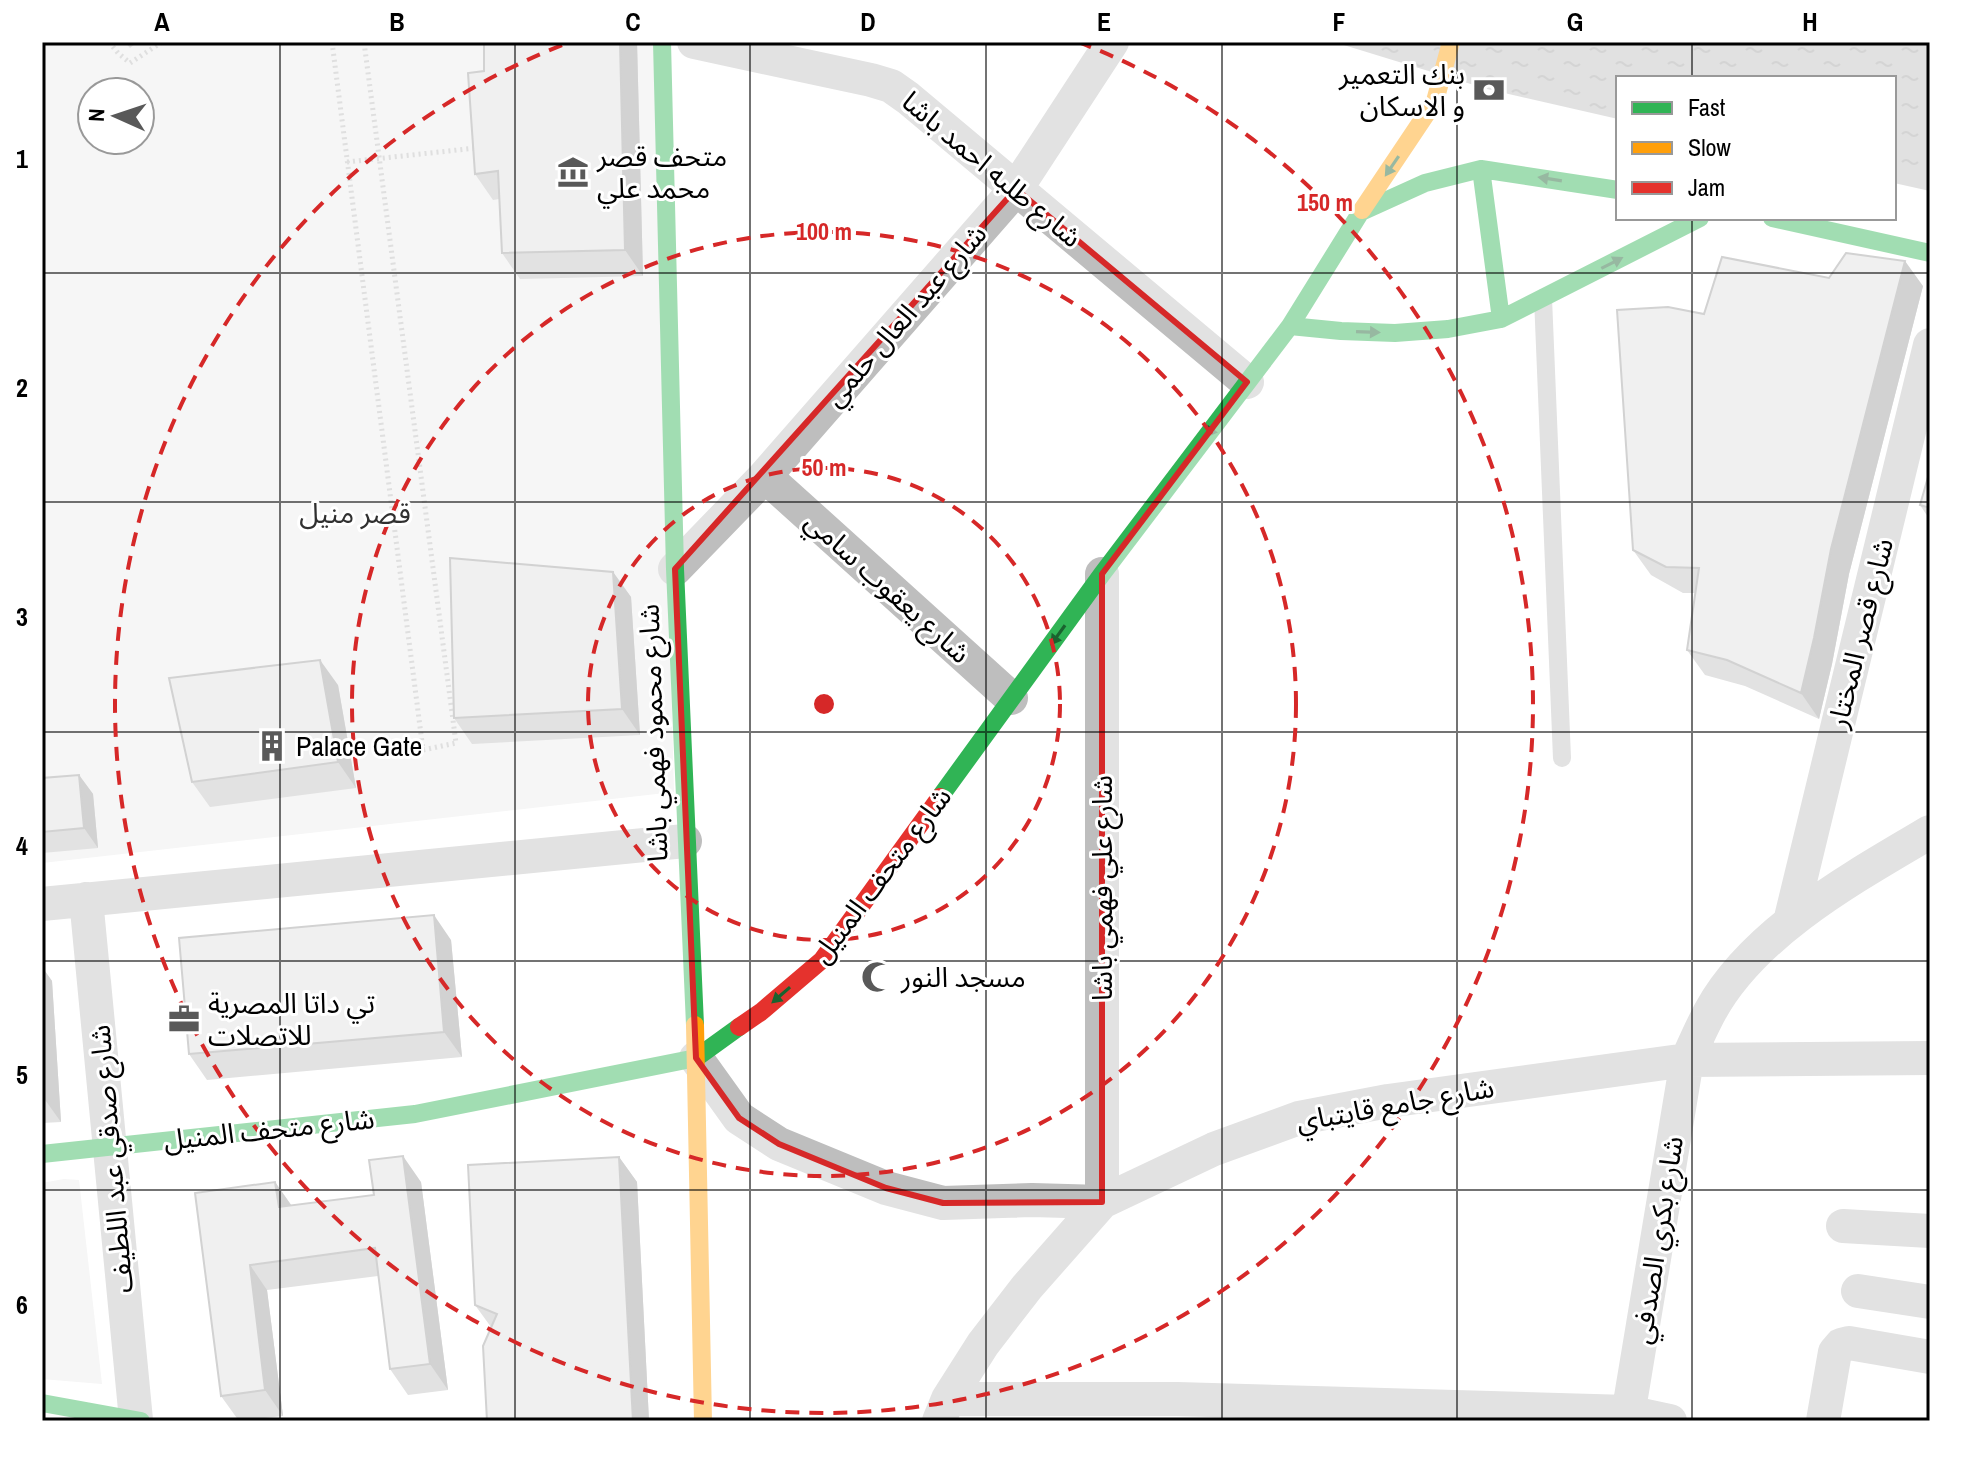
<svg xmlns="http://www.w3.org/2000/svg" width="1972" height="1463" viewBox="0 0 1972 1463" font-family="'Archivo Narrow','Noto Sans Arabic',sans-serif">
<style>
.green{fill:#eaeaea;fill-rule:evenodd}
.water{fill:url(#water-ripples)}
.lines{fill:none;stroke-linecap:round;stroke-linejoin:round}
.path{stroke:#b8b8b8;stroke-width:5;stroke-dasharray:2 4;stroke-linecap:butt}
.lane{stroke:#bebebe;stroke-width:18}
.street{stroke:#bebebe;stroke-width:34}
.fast{stroke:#30b455;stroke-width:18}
.slow{stroke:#ff9f0a;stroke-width:18}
.jam{stroke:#e5322d;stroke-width:18}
.wall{fill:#bebebe}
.shaded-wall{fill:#9b9b9b}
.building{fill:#ddd;stroke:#9b9b9b;stroke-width:2}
.oneway{fill:#1a632f}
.marked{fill:none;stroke:#d62828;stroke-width:6;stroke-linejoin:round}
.grid{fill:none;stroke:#000;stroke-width:2;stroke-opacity:0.55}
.ring{fill:none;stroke:#d62828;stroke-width:4;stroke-dasharray:14 10}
.labels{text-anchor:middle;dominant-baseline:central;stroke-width:6;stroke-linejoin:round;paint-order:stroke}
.poi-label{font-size:28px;fill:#000;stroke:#fff;text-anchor:start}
.street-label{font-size:28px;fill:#000;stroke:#fff}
.park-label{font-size:28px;fill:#303030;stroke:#fff}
.centre{fill:#d62828;stroke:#fff;stroke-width:4}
.ring-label{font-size:24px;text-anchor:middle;font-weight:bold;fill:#d62828;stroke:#fff;stroke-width:6;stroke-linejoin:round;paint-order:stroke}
.neatline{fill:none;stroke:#000;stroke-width:3}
.grid-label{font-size:26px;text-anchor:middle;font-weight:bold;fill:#000}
</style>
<defs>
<pattern id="water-ripples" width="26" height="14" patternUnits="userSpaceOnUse" patternTransform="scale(2)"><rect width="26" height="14" fill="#bcbcbc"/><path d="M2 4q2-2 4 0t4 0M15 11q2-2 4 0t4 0" fill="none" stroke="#a0a0a0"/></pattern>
</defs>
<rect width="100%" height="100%" fill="#fff"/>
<!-- green -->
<path class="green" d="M 42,42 L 655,42 L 674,792 L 42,863 ZM 92,92 L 140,92 L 140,140 L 92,140 Z
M 64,1179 L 79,1180 L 102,1384 L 42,1379 L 42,1183 Z"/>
<!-- water -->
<path class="water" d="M 1334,42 L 1930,42 L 1930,191 L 1894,183 L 1894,78 L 1618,78 L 1618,119 L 1487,89 Z"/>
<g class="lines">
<!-- path -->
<path class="path" d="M 109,42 L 118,53 L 130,63 L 162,42
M 332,42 L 423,750 L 456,743 L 364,42
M 347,162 L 476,148"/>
<!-- lane -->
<path class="lane" d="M 1543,298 L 1562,758"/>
<!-- street -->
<path class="street" d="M 694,42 L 871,80 L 891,86 L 908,98 L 1247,382
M 765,476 L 1011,698
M 675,569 L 765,476 L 1016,189 L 1112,42
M 86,899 L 136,1420
M 42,904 L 685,841
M 1790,922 L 1930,345
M 696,1058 L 739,1118 L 779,1144 L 886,1188 L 943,1203 L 1032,1200 L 1102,1202 L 1102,574
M 1843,1226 L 1930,1231
M 1858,1291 L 1930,1302
M 948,1399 L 1177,1399 L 1628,1412 L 1670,1421
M 939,1421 L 948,1399 L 983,1344 L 1027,1287 L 1102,1202 L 1214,1149 L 1299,1118 L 1388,1101 L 1687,1060 L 1930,1058
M 1627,1421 L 1687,1060 C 1695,1043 1702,1026 1711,1010 C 1755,931 1854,877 1930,832
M 1823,1421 L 1835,1352 L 1841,1345 L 1849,1343 L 1930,1357"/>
<!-- fast -->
<path class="fast" d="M 662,42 L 675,569 L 695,1025
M 1481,169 L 1501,319
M 1361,212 L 1425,183 L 1481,169 L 1618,190
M 1772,218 L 1930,253
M 1290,326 L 1341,331 L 1395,333 L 1448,329 L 1501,319 L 1700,218
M 940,797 L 1102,574 L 1290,326 L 1362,210
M 42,1154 L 415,1114 L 696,1058 L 739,1027
M 42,1403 L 141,1421"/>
<!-- slow -->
<path class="slow" d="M 1362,210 L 1435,101 L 1451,42
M 695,1025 L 703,1421"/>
<!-- jam -->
<path class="jam" d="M 739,1027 L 761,1012 L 822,960 L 940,797"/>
</g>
<!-- wall -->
<path class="wall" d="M 125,42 L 137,42 L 130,48 Z
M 637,42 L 643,276 L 520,279 L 502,253 L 499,199 L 493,200 L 475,174 L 484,71 Z
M 1923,286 L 1849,574 L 1832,664 L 1819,719 L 1745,686 L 1705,675 L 1687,650 L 1695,593 L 1683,593 L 1651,575 L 1633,550 L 1704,314 Z
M 1930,470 L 1930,520 L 1920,505 Z
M 613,572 L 631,597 L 640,735 L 472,744 L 454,718 Z
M 338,685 L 356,788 L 210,807 L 192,782 Z
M 79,775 L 93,794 L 98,848 L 42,853 L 42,778 Z
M 451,940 L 462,1057 L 207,1080 L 189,1054 Z
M 42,967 L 52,981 L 61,1122 L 42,1123 Z
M 619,1157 L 637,1182 L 649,1421 L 487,1421 L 491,1327 L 475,1305 Z
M 275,1182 L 292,1206 L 374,1195 L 421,1182 L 448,1390 L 408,1395 L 390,1369 L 378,1276 L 267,1290 L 283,1416 L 239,1421 L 221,1396 L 195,1193 Z"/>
<!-- shaded-wall -->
<path class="shaded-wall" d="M 620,42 L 637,42 L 643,276 L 625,250 Z
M 1905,261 L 1923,286 L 1849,574 L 1832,664 L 1819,719 L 1801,693 L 1831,549 Z
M 613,572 L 631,597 L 640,735 L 622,709 Z
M 320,660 L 338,685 L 356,788 L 338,762 Z
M 79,775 L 93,794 L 98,848 L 84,828 Z
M 434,915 L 451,940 L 462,1057 L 444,1032 Z
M 42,967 L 52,981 L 61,1122 L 43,1097 L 42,1076 Z
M 403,1156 L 421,1182 L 448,1390 L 430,1364 Z
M 619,1157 L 637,1182 L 649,1421 L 633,1421 Z
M 275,1182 L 293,1208 L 279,1207 Z
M 250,1265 L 267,1290 L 283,1416 L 265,1390 Z"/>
<!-- building -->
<path class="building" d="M 484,42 L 620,42 L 625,250 L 502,253 L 498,171 L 475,174 L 468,73 L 484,71 Z
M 1846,253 L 1905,261 L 1831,549 L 1814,638 L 1801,693 L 1727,660 L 1687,650 L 1699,568 L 1666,567 L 1633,550 L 1617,310 L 1668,307 L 1704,314 L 1722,257 L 1829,278 Z
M 1930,470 L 1930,508 L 1920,505 Z
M 450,558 L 613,572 L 622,709 L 454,718 Z
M 320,660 L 338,762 L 192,782 L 169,678 Z
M 79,775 L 84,828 L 42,832 L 42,778 Z
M 434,915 L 444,1032 L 189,1054 L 179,938 Z
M 403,1156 L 430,1364 L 390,1369 L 375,1248 L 250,1265 L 265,1390 L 221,1396 L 195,1193 L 275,1182 L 279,1207 L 374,1195 L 369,1160 Z
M 619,1157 L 633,1421 L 487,1421 L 483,1346 L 497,1314 L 475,1305 L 468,1165 Z"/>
<!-- one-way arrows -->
<defs><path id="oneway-solid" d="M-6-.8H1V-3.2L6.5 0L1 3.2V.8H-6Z" transform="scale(2)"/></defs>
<g class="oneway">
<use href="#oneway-solid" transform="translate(1392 166) rotate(124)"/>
<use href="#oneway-solid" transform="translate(1550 179) rotate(-171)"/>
<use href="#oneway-solid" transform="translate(1612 263) rotate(-27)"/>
<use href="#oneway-solid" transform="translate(1368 332) rotate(2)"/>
<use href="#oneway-solid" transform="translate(1214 427) rotate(127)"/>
<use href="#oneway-solid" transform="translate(1058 635) rotate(126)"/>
<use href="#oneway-solid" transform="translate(781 995) rotate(139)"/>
</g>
<!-- marked area -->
<path d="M0 0H1972V1463H0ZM 1016,189 L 1247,382 L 1102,574 L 1102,1202 L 943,1203 L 886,1188 L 779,1144 L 739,1118 L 696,1058 L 675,569 Z" fill="#fff" fill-opacity=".55" fill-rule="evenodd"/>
<path class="marked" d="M 1016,189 L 1247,382 L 1102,574 L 1102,1202 L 943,1203 L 886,1188 L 779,1144 L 739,1118 L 696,1058 L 675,569 Z"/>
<!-- grid -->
<path class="grid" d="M 280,42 L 280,1421M 515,42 L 515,1421M 750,42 L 750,1421M 986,42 L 986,1421M 1222,42 L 1222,1421M 1457,42 L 1457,1421M 1692,42 L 1692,78M 1692,218 L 1692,1421M 42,273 L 1930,273M 42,502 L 1930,502M 42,732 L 1930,732M 42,961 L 1930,961M 42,1190 L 1930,1190"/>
<!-- distance rings -->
<g class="ring">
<circle cx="824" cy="704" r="236"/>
<circle cx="824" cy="704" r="472"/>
<path d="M1078 42A709 709 0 1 1 570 42"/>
</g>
<!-- icons -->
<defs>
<symbol id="bank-bare" viewBox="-9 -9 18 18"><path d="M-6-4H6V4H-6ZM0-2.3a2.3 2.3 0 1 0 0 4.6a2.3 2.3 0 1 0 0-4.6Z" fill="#595959" stroke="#fff" stroke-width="2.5" paint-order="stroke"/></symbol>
<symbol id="museum-bare" viewBox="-9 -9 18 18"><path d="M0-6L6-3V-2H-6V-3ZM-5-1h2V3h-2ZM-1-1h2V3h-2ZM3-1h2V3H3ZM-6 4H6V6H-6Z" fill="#595959" stroke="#fff" stroke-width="2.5" paint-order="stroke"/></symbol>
<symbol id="building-bare" viewBox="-9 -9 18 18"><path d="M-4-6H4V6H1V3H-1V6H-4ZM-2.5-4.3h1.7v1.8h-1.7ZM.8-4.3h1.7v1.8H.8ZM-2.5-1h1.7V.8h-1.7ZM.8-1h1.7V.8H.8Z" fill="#595959" stroke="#fff" stroke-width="2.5" paint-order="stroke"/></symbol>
<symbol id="mosque-bare" viewBox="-9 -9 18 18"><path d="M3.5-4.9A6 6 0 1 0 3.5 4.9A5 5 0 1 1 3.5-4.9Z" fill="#595959" stroke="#fff" stroke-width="2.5" paint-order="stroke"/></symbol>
<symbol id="office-bare" viewBox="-9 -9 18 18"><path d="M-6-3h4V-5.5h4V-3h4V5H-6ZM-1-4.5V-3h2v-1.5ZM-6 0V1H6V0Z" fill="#595959" stroke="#fff" stroke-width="2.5" paint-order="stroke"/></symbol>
</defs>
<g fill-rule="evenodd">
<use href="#bank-bare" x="1467" y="68" width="44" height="44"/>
<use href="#museum-bare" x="551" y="150" width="44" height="44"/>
<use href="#building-bare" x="250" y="724" width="44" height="44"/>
<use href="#mosque-bare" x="855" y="955" width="44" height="44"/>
<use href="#office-bare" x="162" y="997" width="44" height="44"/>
</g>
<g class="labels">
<!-- poi labels -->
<g class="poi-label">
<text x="1465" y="74" text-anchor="end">بنك التعمير<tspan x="1465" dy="32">و الاسكان</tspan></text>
<text x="597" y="156">متحف قصر<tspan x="597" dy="32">محمد علي</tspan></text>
<text x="296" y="746">Palace Gate</text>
<text x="901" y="977">مسجد النور</text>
<text x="208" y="1003">تي داتا المصرية<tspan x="208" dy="32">للاتصلات</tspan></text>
</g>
<!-- street labels -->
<g class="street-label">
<text transform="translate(992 169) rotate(40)">شارع طلبه احمد باشا</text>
<text transform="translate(905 315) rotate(-49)">شارع عبد العال حلمي</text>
<text transform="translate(888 587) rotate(42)">شارع يعقوب سامي</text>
<text transform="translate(1860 633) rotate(-76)">شارع قصر المختار</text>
<text transform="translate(653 733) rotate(-92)">شارع محمود فهمي باشا</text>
<text transform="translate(881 875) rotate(-53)">شارع متحف المنيل</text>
<text transform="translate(1102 888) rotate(-90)">شارع علي فهمي باشا</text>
<text transform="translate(1395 1104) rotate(-10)">شارع جامع قايتباي</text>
<text transform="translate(269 1129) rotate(-6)">شارع متحف المنيل</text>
<text transform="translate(111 1159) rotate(-95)">شارع صدقي عبد اللطيف</text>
<text transform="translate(1657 1240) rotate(-81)">شارع بكري الصدفي</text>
</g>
<!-- park labels -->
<g class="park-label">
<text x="355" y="513">قصر منيل</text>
</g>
</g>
<circle cx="824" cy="704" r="12" class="centre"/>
<g class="ring-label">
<text x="1325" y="211">150 m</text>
<text x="824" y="240">100 m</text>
<text x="824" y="476">50 m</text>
</g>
<!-- border -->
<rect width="1972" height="1463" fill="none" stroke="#ffffff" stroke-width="88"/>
<!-- legend -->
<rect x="1616" y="76" width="280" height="144" fill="#ffffff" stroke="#999999" stroke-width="2"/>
<rect x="1632" y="102" width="40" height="12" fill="#30b455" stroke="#999999" stroke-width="2"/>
<text x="1688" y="116" font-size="24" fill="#000000">Fast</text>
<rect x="1632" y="142" width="40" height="12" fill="#ff9f0a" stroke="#999999" stroke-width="2"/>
<text x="1688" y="156" font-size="24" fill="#000000">Slow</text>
<rect x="1632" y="182" width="40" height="12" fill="#e5322d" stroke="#999999" stroke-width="2"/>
<text x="1688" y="196" font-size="24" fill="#000000">Jam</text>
<!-- north arrow -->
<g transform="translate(116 116) rotate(273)"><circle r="38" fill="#ffffff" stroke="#999999" stroke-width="2"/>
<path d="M0-6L14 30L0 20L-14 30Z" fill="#595959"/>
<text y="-12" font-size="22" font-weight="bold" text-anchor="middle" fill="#000000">N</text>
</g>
<rect x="44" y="44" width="1884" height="1375" class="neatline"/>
<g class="grid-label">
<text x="162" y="31">A</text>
<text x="397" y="31">B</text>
<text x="633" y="31">C</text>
<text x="868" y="31">D</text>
<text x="1104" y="31">E</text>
<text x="1339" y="31">F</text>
<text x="1575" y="31">G</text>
<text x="1810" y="31">H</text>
<text x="22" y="168">1</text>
<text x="22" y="397">2</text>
<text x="22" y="626">3</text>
<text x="22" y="855">4</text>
<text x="22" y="1084">5</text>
<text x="22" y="1314">6</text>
</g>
</svg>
